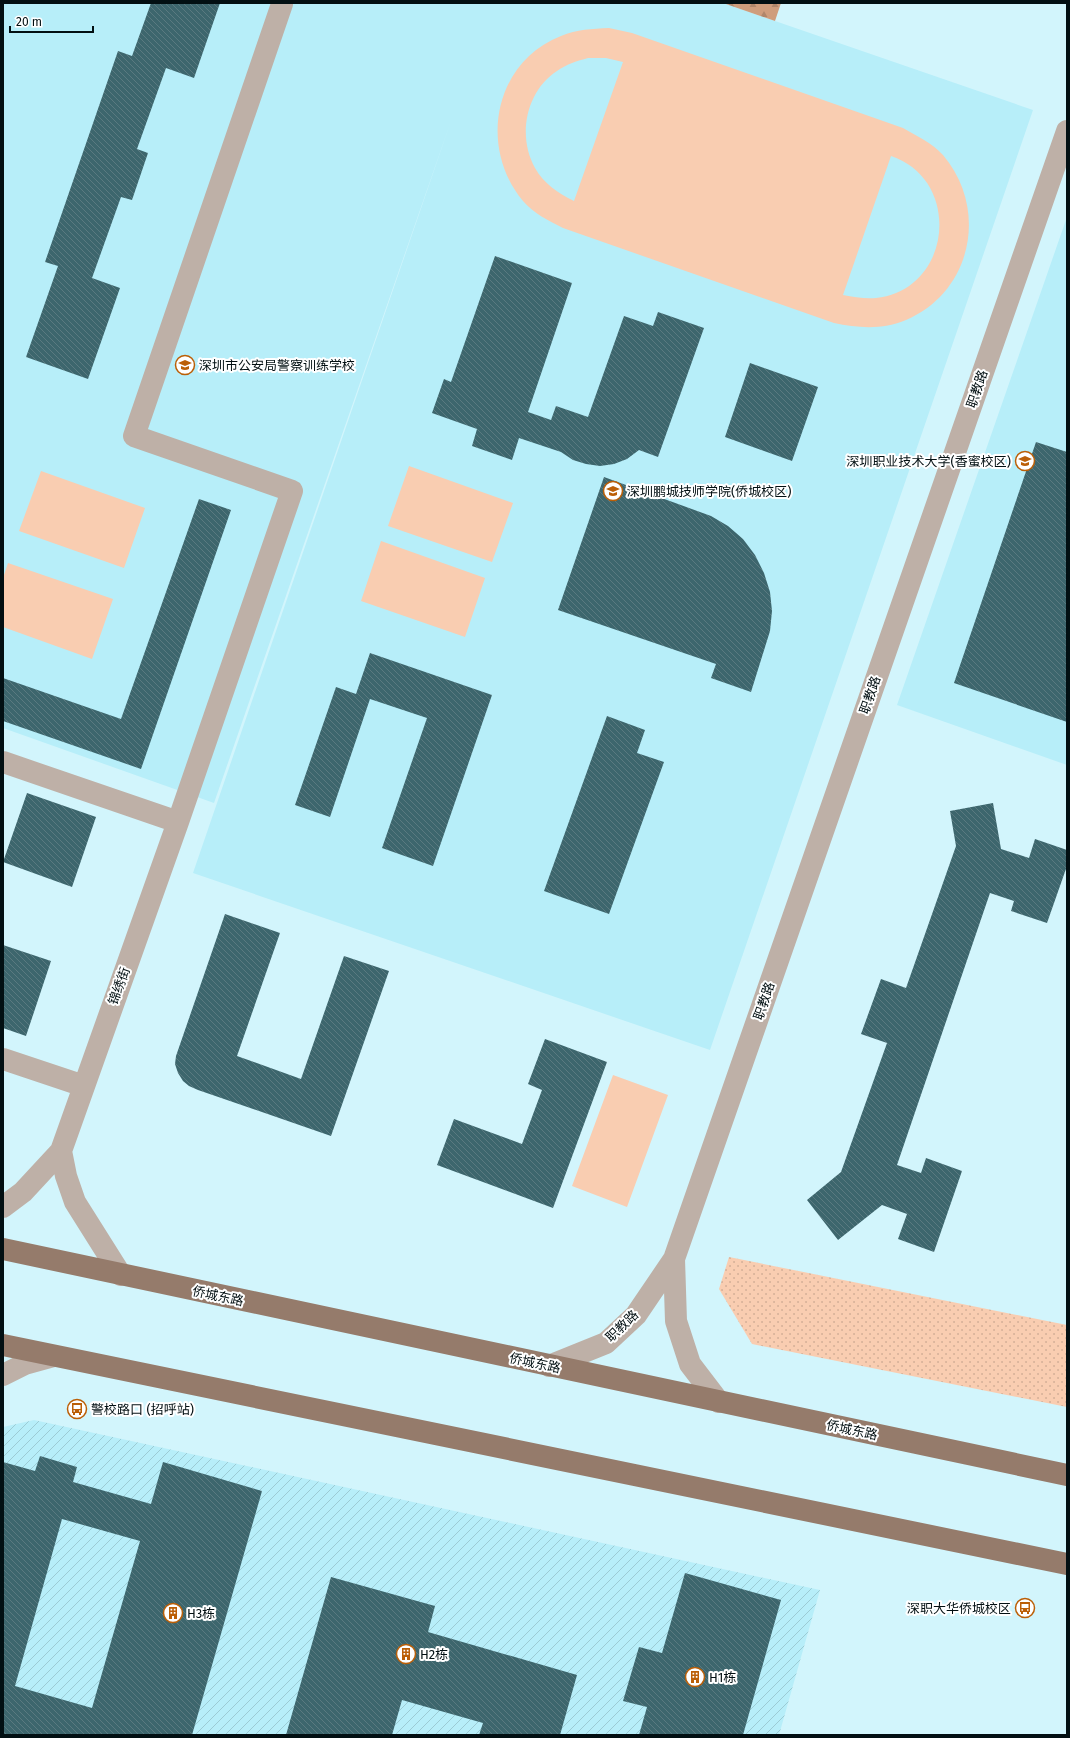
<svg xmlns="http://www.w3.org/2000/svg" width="1070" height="1738" viewBox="0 0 1070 1738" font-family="'Fira Sans','Noto Sans SC',sans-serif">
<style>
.built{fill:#b7eef9}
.industrial{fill:url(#industrial-furrows)}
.green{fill:url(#green-dots)}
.forest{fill:url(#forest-firs)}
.pitch{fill:#f9cdb1;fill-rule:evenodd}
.building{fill:url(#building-back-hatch);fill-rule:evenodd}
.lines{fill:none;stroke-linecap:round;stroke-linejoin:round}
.minor{stroke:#beb0a7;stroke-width:22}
.major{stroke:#957b6b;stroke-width:22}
.labels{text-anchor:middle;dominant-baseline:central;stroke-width:4;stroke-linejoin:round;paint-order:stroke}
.poi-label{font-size:13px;fill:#020f12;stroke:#fff;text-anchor:start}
.street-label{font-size:13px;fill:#020f12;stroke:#fff}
</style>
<defs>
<pattern id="industrial-furrows" width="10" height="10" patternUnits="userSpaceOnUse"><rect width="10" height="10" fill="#b7eef9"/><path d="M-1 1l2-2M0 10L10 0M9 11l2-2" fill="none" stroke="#9ccbd4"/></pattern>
<pattern id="green-dots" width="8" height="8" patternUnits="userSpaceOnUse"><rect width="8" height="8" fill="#f9cdb1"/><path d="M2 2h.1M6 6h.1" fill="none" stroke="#d4af97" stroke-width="1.8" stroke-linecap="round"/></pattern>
<pattern id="forest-firs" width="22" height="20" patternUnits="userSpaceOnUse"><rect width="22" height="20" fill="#cf9d7c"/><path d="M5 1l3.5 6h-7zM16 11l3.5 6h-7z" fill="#b0866a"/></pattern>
<pattern id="building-back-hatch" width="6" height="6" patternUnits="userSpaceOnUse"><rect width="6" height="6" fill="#3d666d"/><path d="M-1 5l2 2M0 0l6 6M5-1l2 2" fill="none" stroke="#5a7a80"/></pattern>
</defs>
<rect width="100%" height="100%" fill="#d2f5fc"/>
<!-- built -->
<path class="built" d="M 3,3 L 723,3 L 1033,110 L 710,1050 L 193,873 L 452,118 L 214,803 L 3,728 Z
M 1067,217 L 1067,765 L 897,705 Z"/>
<!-- industrial -->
<path class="industrial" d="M 34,1420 L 820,1590 L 779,1735 L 3,1735 L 3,1427 Z"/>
<!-- green -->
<path class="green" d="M 729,1257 L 1067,1325 L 1067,1407 L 752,1344 L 719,1289 Z"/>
<!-- forest -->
<path class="forest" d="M 723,3 L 781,3 L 775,21 Z"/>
<!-- pitch -->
<path class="pitch" d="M 609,28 L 632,33 L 903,128 C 917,136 932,143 943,155 C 989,209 972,292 906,320 C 883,330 858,328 834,323 L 563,228 C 549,221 533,213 523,201 C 478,147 494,62 561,36 C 577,29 592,29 609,28 ZM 588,58 L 606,58 L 623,62 L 574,201 C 558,193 544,184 535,168 C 517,136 526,91 557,71 C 567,64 577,61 588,58 ZM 891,156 C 963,180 952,290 876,298 C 865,299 854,297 843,295 Z
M 409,466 L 513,503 L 492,562 L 388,526 Z
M 41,471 L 145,508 L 124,568 L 19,531 Z
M 381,541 L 485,578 L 465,637 L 361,601 Z
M 8,563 L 113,599 L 92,659 L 3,627 L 3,578 Z
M 613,1075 L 668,1095 L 627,1207 L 572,1186 Z"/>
<!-- building -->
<path class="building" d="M 151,3 L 220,3 L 194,78 L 166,68 L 137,149 L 148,153 L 132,200 L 121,197 L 92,278 L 120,288 L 88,379 L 26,357 L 58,266 L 45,262 L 118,51 L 132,56 Z
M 495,256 L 572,283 L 528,412 L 551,420 L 556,406 L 588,417 L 624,316 L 653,326 L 658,312 L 704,328 L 658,457 L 639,450 L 627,459 L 614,464 L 600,466 L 586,464 L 573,460 L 561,452 L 519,438 L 512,460 L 472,446 L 477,429 L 432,413 L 444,379 L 451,382 Z
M 750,363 L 818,387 L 792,461 L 725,437 Z
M 1036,442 L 1067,452 L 1067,722 L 954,683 Z
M 604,477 L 711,516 L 728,526 L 743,539 L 755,555 L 764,573 L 770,592 L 772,611 L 770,631 L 751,692 L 711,678 L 716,664 L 558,610 Z
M 199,499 L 231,510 L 141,769 L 3,721 L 3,678 L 121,719 Z
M 370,653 L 492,695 L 433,866 L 382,848 L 427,718 L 370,699 L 330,817 L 295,805 L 336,687 L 356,694 Z
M 607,716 L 645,730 L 637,753 L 664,762 L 609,914 L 544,891 Z
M 27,793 L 96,817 L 72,887 L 3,862 Z
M 993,803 L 1001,849 L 1029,858 L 1035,839 L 1067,850 L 1067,866 L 1047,923 L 1011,911 L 1014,901 L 990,893 L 897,1165 L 921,1173 L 926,1158 L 962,1171 L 934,1252 L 898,1239 L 907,1214 L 882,1205 L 838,1240 L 807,1200 L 841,1172 L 887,1043 L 861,1034 L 881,979 L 906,988 L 956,846 L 950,811 Z
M 225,914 L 280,933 L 237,1056 L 301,1079 L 344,956 L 389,971 L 331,1136 L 198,1090 L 189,1086 L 183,1081 L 178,1073 L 175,1064 L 176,1056 Z
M 3,945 L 51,961 L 26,1036 L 3,1028 Z
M 545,1039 L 607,1062 L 553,1208 L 437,1165 L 454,1119 L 522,1144 L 542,1090 L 528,1084 Z
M 40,1456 L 77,1467 L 73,1482 L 151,1504 L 163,1462 L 262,1491 L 192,1735 L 3,1735 L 3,1462 L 35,1471 ZM 62,1519 L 140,1541 L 92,1708 L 15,1686 Z
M 685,1573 L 781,1600 L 743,1735 L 639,1735 L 647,1707 L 623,1701 L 639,1647 L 662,1653 Z
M 331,1577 L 435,1606 L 428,1632 L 577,1675 L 560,1735 L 479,1735 L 483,1723 L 402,1700 L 392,1735 L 286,1735 Z"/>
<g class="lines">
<!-- minor -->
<path class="minor" d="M 3,762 L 178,822
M 3,1059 L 84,1086
M 61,1151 L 66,1176 L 75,1202 L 121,1275
M 3,1207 L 23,1192 L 61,1151 L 178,822 L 292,491 L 134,436 L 282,4
M 674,1259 L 676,1321 L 690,1364 L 719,1402
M 549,1366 L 606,1343 L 636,1315 L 674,1259 L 1067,131
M 3,1375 L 25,1364 L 54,1356"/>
<!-- major -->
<path class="major" d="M 3,1249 L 1067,1475
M 3,1345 L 1067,1564"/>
</g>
<!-- icons -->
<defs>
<symbol id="school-ring" viewBox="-11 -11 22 22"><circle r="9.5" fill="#fff" stroke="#bb5f07" stroke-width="1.5"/><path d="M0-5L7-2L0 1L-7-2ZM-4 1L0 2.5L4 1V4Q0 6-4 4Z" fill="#bb5f07"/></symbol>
<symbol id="university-ring" viewBox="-11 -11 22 22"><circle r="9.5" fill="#fff" stroke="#bb5f07" stroke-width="1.5"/><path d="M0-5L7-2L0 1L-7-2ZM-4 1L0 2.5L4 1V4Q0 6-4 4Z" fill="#bb5f07"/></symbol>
<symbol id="bus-ring" viewBox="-11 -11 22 22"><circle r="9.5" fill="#fff" stroke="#bb5f07" stroke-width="1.5"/><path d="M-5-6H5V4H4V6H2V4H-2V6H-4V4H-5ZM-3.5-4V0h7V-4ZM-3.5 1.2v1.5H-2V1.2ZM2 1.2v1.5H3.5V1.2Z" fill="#bb5f07"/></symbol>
<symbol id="building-ring" viewBox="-11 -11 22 22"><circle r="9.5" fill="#fff" stroke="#bb5f07" stroke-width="1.5"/><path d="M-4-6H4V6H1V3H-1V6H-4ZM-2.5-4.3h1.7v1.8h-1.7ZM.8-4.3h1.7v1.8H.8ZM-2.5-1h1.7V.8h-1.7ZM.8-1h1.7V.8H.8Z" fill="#bb5f07"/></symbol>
</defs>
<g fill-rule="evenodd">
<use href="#school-ring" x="174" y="354" width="22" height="22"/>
<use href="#university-ring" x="1014" y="450" width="22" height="22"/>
<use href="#school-ring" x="602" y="480" width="22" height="22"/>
<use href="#bus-ring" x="66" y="1398" width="22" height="22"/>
<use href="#bus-ring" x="1014" y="1597" width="22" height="22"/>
<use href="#building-ring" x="162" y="1602" width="22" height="22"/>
<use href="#building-ring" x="395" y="1643" width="22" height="22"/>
<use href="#building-ring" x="684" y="1666" width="22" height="22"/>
</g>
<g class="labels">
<!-- poi labels -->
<g class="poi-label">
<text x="199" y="365">深圳市公安局警察训练学校</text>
<text x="1011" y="461" text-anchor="end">深圳职业技术大学(香蜜校区)</text>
<text x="627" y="491">深圳鹏城技师学院(侨城校区)</text>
<text x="91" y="1409">警校路口 (招呼站)</text>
<text x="1011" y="1608" text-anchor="end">深职大华侨城校区</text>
<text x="187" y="1613">H3栋</text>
<text x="420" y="1654">H2栋</text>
<text x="709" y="1677">H1栋</text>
</g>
<!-- street labels -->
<g class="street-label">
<text transform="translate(977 389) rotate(-71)">职教路</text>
<text transform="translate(870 695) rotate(-71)">职教路</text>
<text transform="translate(119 986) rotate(-70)">锦绣街</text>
<text transform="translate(764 1001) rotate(-71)">职教路</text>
<text transform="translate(218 1296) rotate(12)">侨城东路</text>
<text transform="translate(622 1326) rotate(-44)">职教路</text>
<text transform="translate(535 1363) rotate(12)">侨城东路</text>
<text transform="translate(852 1430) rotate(12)">侨城东路</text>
</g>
</g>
<!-- border -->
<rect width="1070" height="1738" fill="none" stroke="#020f12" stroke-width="8"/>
<!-- scale -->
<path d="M10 26v6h83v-6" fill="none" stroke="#020f12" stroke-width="2"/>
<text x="16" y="26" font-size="12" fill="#020f12" stroke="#ffffff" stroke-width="3" paint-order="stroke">20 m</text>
</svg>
